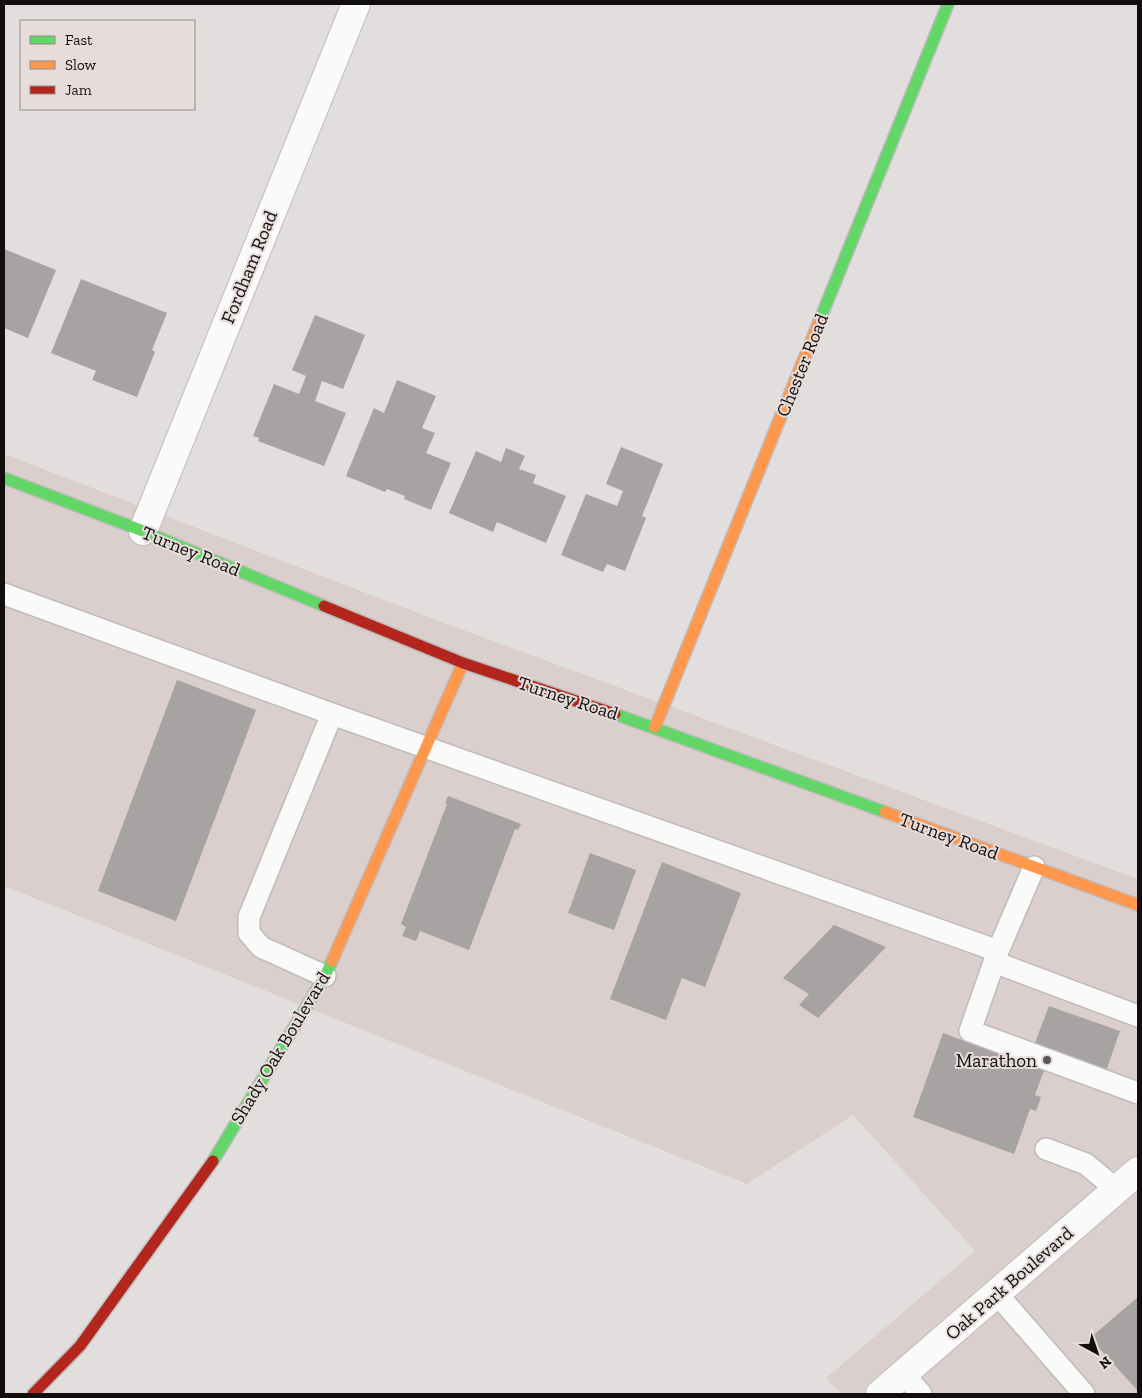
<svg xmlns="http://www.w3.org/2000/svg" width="1142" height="1398" viewBox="0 0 1142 1398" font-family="'Zilla Slab',serif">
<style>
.built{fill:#dbcfcd}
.building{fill:#a6a3a2}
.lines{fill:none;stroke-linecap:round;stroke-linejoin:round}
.lane-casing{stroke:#bfbbbb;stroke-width:24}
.street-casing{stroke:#bfbbbb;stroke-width:30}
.fast-casing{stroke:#bfbbbb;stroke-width:14}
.slow-casing{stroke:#bfbbbb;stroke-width:14}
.jam-casing{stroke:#bfbbbb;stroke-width:14}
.lane{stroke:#fbfafa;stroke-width:21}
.street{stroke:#fbfafa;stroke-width:28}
.fast{stroke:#63d668;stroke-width:11}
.slow{stroke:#ff974d;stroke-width:11}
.jam{stroke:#b3261e;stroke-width:11}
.poi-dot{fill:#5a5756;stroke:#e6dddb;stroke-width:2}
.labels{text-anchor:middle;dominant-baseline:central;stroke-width:4;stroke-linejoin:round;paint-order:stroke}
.street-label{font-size:19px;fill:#110e0d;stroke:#e6dddb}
.poi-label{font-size:19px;fill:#110e0d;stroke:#e6dddb;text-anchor:end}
</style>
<rect width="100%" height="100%" fill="#e3dede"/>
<!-- built -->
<path class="built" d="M 4,454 L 447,624 L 1138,879 L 1138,1394 L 841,1394 L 826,1378 L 975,1251 L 853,1115 L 747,1184 L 4,886 Z"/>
<!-- building -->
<path class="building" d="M 4,249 L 56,270 L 28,338 L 4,328 Z
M 81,279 L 167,313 L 152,350 L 155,352 L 137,397 L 92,380 L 96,371 L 51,353 Z
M 315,315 L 365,335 L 343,389 L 322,381 L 315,401 L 346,413 L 324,466 L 258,441 L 259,438 L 253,436 L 274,384 L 299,394 L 306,376 L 292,370 Z
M 397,380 L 436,396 L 422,428 L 435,433 L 426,453 L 451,463 L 431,510 L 404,499 L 405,496 L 387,489 L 385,492 L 346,476 L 374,408 L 384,413 Z
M 621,447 L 663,464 L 642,516 L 646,518 L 625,571 L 607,564 L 603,572 L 561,555 L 586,494 L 617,506 L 623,491 L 606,484 Z
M 506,448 L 525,456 L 519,469 L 536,475 L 533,483 L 566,496 L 546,543 L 497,522 L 493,532 L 449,513 L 476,451 L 501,462 Z
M 177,680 L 256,710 L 176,921 L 98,891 Z
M 448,796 L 521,824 L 518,830 L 515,829 L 469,950 L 420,931 L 416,941 L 402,936 L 406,927 L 401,924 L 447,804 L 445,803 Z
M 590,853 L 636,870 L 614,930 L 568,913 Z
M 662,862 L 741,893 L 705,987 L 682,978 L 666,1020 L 610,999 Z
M 834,925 L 886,947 L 818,1018 L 799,1005 L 809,994 L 783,978 Z
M 1049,1006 L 1120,1031 L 1105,1074 L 1033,1048 Z
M 943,1033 L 1010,1058 L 1012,1053 L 1046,1065 L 1035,1095 L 1041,1097 L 1036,1111 L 1030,1109 L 1014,1154 L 913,1117 Z
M 1138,1297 L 1138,1391 L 1090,1338 Z"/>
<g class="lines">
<defs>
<path id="lane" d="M 4,594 L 332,714 L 998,951
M 1034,867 L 998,951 L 970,1031 L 1138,1093
M 994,962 L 1138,1016
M 325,976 L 261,947 L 249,933 L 249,917 L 332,714
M 1046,1149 L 1086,1164 L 1117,1190
M 997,1294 L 1084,1394
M 904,1374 L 921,1394"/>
<path id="street" d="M 143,531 L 356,4
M 880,1394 L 1138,1171"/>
<path id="fast" d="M 819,322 L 948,4
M 4,478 L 143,531 L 324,606
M 615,714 L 885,812
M 213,1161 L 325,976 L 332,961"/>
<path id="slow" d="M 655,727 L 819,322
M 885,812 L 1138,905
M 332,961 L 463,663"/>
<path id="jam" d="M 324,606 L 463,663 L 615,714
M 33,1394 L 80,1346 L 213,1161"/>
</defs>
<!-- lane casing -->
<use href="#lane" class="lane-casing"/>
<!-- street casing -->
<use href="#street" class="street-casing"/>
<!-- fast casing -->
<use href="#fast" class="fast-casing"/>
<!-- slow casing -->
<use href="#slow" class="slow-casing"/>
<!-- jam casing -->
<use href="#jam" class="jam-casing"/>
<!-- lane -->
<use href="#lane" class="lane"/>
<!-- street -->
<use href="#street" class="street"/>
<!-- fast -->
<use href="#fast" class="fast"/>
<!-- slow -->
<use href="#slow" class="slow"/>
<!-- jam -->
<use href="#jam" class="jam"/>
</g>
<!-- markers -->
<circle class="poi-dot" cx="1047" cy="1060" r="5"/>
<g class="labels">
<!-- street labels -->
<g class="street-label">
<text transform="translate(249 267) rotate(-68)">Fordham Road</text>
<text transform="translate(802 365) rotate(-68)">Chester Road</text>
<text transform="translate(191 551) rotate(22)">Turney Road</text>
<text transform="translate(568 698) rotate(18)">Turney Road</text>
<text transform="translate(949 836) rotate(20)">Turney Road</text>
<text transform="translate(280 1048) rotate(-59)">Shady Oak Boulevard</text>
<text transform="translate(1009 1283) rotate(-41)">Oak Park Boulevard</text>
</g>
<!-- poi labels -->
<g class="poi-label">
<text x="1037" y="1060">Marathon</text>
</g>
</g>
<!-- border -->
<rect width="1142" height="1398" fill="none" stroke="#110e0d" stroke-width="10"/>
<!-- legend -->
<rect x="20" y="20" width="175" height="90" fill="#e6dddb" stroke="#918a89"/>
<rect x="30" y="36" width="25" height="8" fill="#63d668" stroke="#918a89"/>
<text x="65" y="45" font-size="15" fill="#110e0d">Fast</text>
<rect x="30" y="61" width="25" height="8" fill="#ff974d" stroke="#918a89"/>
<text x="65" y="70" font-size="15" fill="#110e0d">Slow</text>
<rect x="30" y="86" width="25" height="8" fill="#b3261e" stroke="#918a89"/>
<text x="65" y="95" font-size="15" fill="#110e0d">Jam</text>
<!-- north arrow -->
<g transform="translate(1097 1353) rotate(140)" stroke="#e6dddb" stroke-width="4" paint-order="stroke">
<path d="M0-4L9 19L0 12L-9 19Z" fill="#110e0d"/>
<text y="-8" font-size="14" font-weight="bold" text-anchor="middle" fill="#110e0d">N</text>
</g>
</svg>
